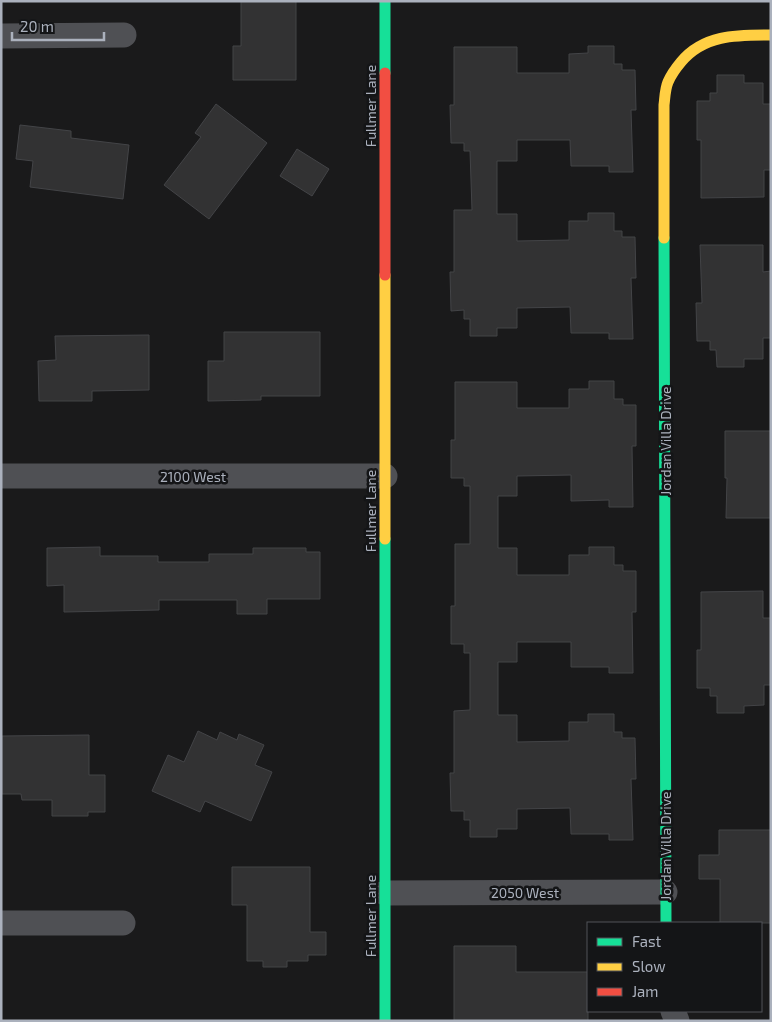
<svg xmlns="http://www.w3.org/2000/svg" width="772" height="1022" viewBox="0 0 772 1022" font-family="'Exo 2',sans-serif">
<style>
.building{fill:#323233;stroke:#434447}
.lines{fill:none;stroke-linecap:round;stroke-linejoin:round}
.street{stroke:#4f5054;stroke-width:25}
.fast{stroke:#16e098;stroke-width:11}
.slow{stroke:#ffcf43;stroke-width:11}
.jam{stroke:#f24e42;stroke-width:11}
.labels{text-anchor:middle;dominant-baseline:central;stroke-width:5;stroke-linejoin:round;paint-order:stroke}
.street-label{font-size:14px;fill:#abb1bd;stroke:#141517}
</style>
<rect width="100%" height="100%" fill="#1a1a1b"/>
<!-- building -->
<path class="building" d="M 241,1 L 296,1 L 296,80 L 233,80 L 233,46 L 241,46 Z
M 588,46 L 614,46 L 614,64 L 622,64 L 622,70 L 635,70 L 636,110 L 631,110 L 633,172 L 609,172 L 609,166 L 571,166 L 570,140 L 517,140 L 517,161 L 497,161 L 497,214 L 517,214 L 517,241 L 569,240 L 569,221 L 588,221 L 588,213 L 614,213 L 614,231 L 622,231 L 622,237 L 635,237 L 636,278 L 631,278 L 633,339 L 609,339 L 609,333 L 571,333 L 570,307 L 517,308 L 517,328 L 497,328 L 497,336 L 470,336 L 470,319 L 464,319 L 464,310 L 451,311 L 450,272 L 454,272 L 454,210 L 472,210 L 470,151 L 464,151 L 464,143 L 451,143 L 450,105 L 454,105 L 454,47 L 517,47 L 517,73 L 569,73 L 569,54 L 588,53 Z
M 717,75 L 744,75 L 744,83 L 763,83 L 763,104 L 771,104 L 771,170 L 764,170 L 764,197 L 701,198 L 701,140 L 697,140 L 697,101 L 710,101 L 710,93 L 717,93 Z
M 216,104 L 267,143 L 209,219 L 164,185 L 201,137 L 195,133 Z
M 20,125 L 71,131 L 71,138 L 129,145 L 123,199 L 30,187 L 33,161 L 16,159 Z
M 297,149 L 329,169 L 312,196 L 280,176 Z
M 700,245 L 763,245 L 763,272 L 771,271 L 771,338 L 763,338 L 763,359 L 744,359 L 744,367 L 717,367 L 716,350 L 710,350 L 710,341 L 697,341 L 696,303 L 702,303 Z
M 224,332 L 320,332 L 320,396 L 261,396 L 261,400 L 208,401 L 208,361 L 224,361 Z
M 149,335 L 149,390 L 92,391 L 92,401 L 39,401 L 38,361 L 56,360 L 55,336 Z
M 589,381 L 614,381 L 614,399 L 623,399 L 623,405 L 636,405 L 636,446 L 632,446 L 633,507 L 609,507 L 609,500 L 571,501 L 571,475 L 517,476 L 517,496 L 498,496 L 498,548 L 517,548 L 517,575 L 569,575 L 569,555 L 589,555 L 589,547 L 614,547 L 614,565 L 623,565 L 623,571 L 636,571 L 636,612 L 632,612 L 633,673 L 609,673 L 609,667 L 571,667 L 571,642 L 517,642 L 517,662 L 498,662 L 498,715 L 517,715 L 517,742 L 569,741 L 569,722 L 588,722 L 588,714 L 614,714 L 614,732 L 622,732 L 622,738 L 635,738 L 636,779 L 631,779 L 633,840 L 609,840 L 609,834 L 571,834 L 570,808 L 517,809 L 517,829 L 497,829 L 497,837 L 470,837 L 470,820 L 464,820 L 464,811 L 451,811 L 450,773 L 454,773 L 454,711 L 470,710 L 470,653 L 464,653 L 464,644 L 451,644 L 451,606 L 455,606 L 455,544 L 470,544 L 470,486 L 464,486 L 464,478 L 451,478 L 451,440 L 455,440 L 455,382 L 517,382 L 517,408 L 569,408 L 569,389 L 589,389 Z
M 725,431 L 771,431 L 771,518 L 726,518 L 727,478 L 725,478 Z
M 100,547 L 100,556 L 158,556 L 158,562 L 209,562 L 209,554 L 253,554 L 253,548 L 306,548 L 306,552 L 320,552 L 320,599 L 267,599 L 267,614 L 237,614 L 237,600 L 159,600 L 159,610 L 64,612 L 64,585 L 47,586 L 47,548 Z
M 763,591 L 763,618 L 771,618 L 771,685 L 764,685 L 764,705 L 744,706 L 744,713 L 717,713 L 717,696 L 710,696 L 710,688 L 697,688 L 697,650 L 701,650 L 701,592 Z
M 198,731 L 217,740 L 220,732 L 237,740 L 239,734 L 264,745 L 255,765 L 272,772 L 251,821 L 205,801 L 200,812 L 152,791 L 168,755 L 184,762 Z
M 89,735 L 89,775 L 105,775 L 105,812 L 88,812 L 88,816 L 52,816 L 52,800 L 22,800 L 21,794 L 2,794 L 2,736 Z
M 719,830 L 771,830 L 771,923 L 720,923 L 720,879 L 699,879 L 699,855 L 719,855 Z
M 232,867 L 310,867 L 310,932 L 326,932 L 326,955 L 308,955 L 308,961 L 287,961 L 287,967 L 263,967 L 263,961 L 247,961 L 247,905 L 232,905 Z
M 454,946 L 516,946 L 516,972 L 588,972 L 588,1021 L 454,1021 Z"/>
<g class="lines">
<!-- street -->
<path class="street" d="M 1,36 L 124,35
M 1,476 L 385,476
M 385,893 L 665,892
M 1,923 L 123,923
M 673,1011 L 677,1021"/>
<!-- fast -->
<path class="fast" d="M 385,1 L 385,73
M 664,238 L 666,923
M 385,539 L 385,1021"/>
<!-- slow -->
<path class="slow" d="M 664,238 L 664,105 C 665,97 665,89 668,82 C 671,75 676,68 681,62 C 704,34 738,35 771,35
M 385,275 L 385,539"/>
<!-- jam -->
<path class="jam" d="M 385,73 L 385,275"/>
</g>
<g class="labels">
<!-- street labels -->
<g class="street-label">
<text transform="translate(370 106) rotate(-90)">Fullmer Lane</text>
<text transform="translate(665 441) rotate(-90)">Jordan Villa Drive</text>
<text x="193" y="476">2100 West</text>
<text transform="translate(370 511) rotate(-90)">Fullmer Lane</text>
<text transform="translate(665 846) rotate(-90)">Jordan Villa Drive</text>
<text x="525" y="892">2050 West</text>
<text transform="translate(370 916) rotate(-90)">Fullmer Lane</text>
</g>
</g>
<!-- border -->
<rect width="772" height="1022" fill="none" stroke="#abb1bd" stroke-width="5"/>
<!-- legend -->
<rect x="587" y="922" width="175" height="90" fill="#141517" stroke="#505359"/>
<rect x="597" y="938" width="25" height="8" fill="#16e098" stroke="#505359"/>
<text x="632" y="947" font-size="15" fill="#abb1bd">Fast</text>
<rect x="597" y="963" width="25" height="8" fill="#ffcf43" stroke="#505359"/>
<text x="632" y="972" font-size="15" fill="#abb1bd">Slow</text>
<rect x="597" y="988" width="25" height="8" fill="#f24e42" stroke="#505359"/>
<text x="632" y="997" font-size="15" fill="#abb1bd">Jam</text>
<!-- scale -->
<path d="M12 32v8h92v-8" fill="none" stroke="#abb1bd" stroke-width="2.5"/>
<text x="20" y="32" font-size="15" fill="#abb1bd" stroke="#141517" stroke-width="4" paint-order="stroke">20 m</text>
</svg>
